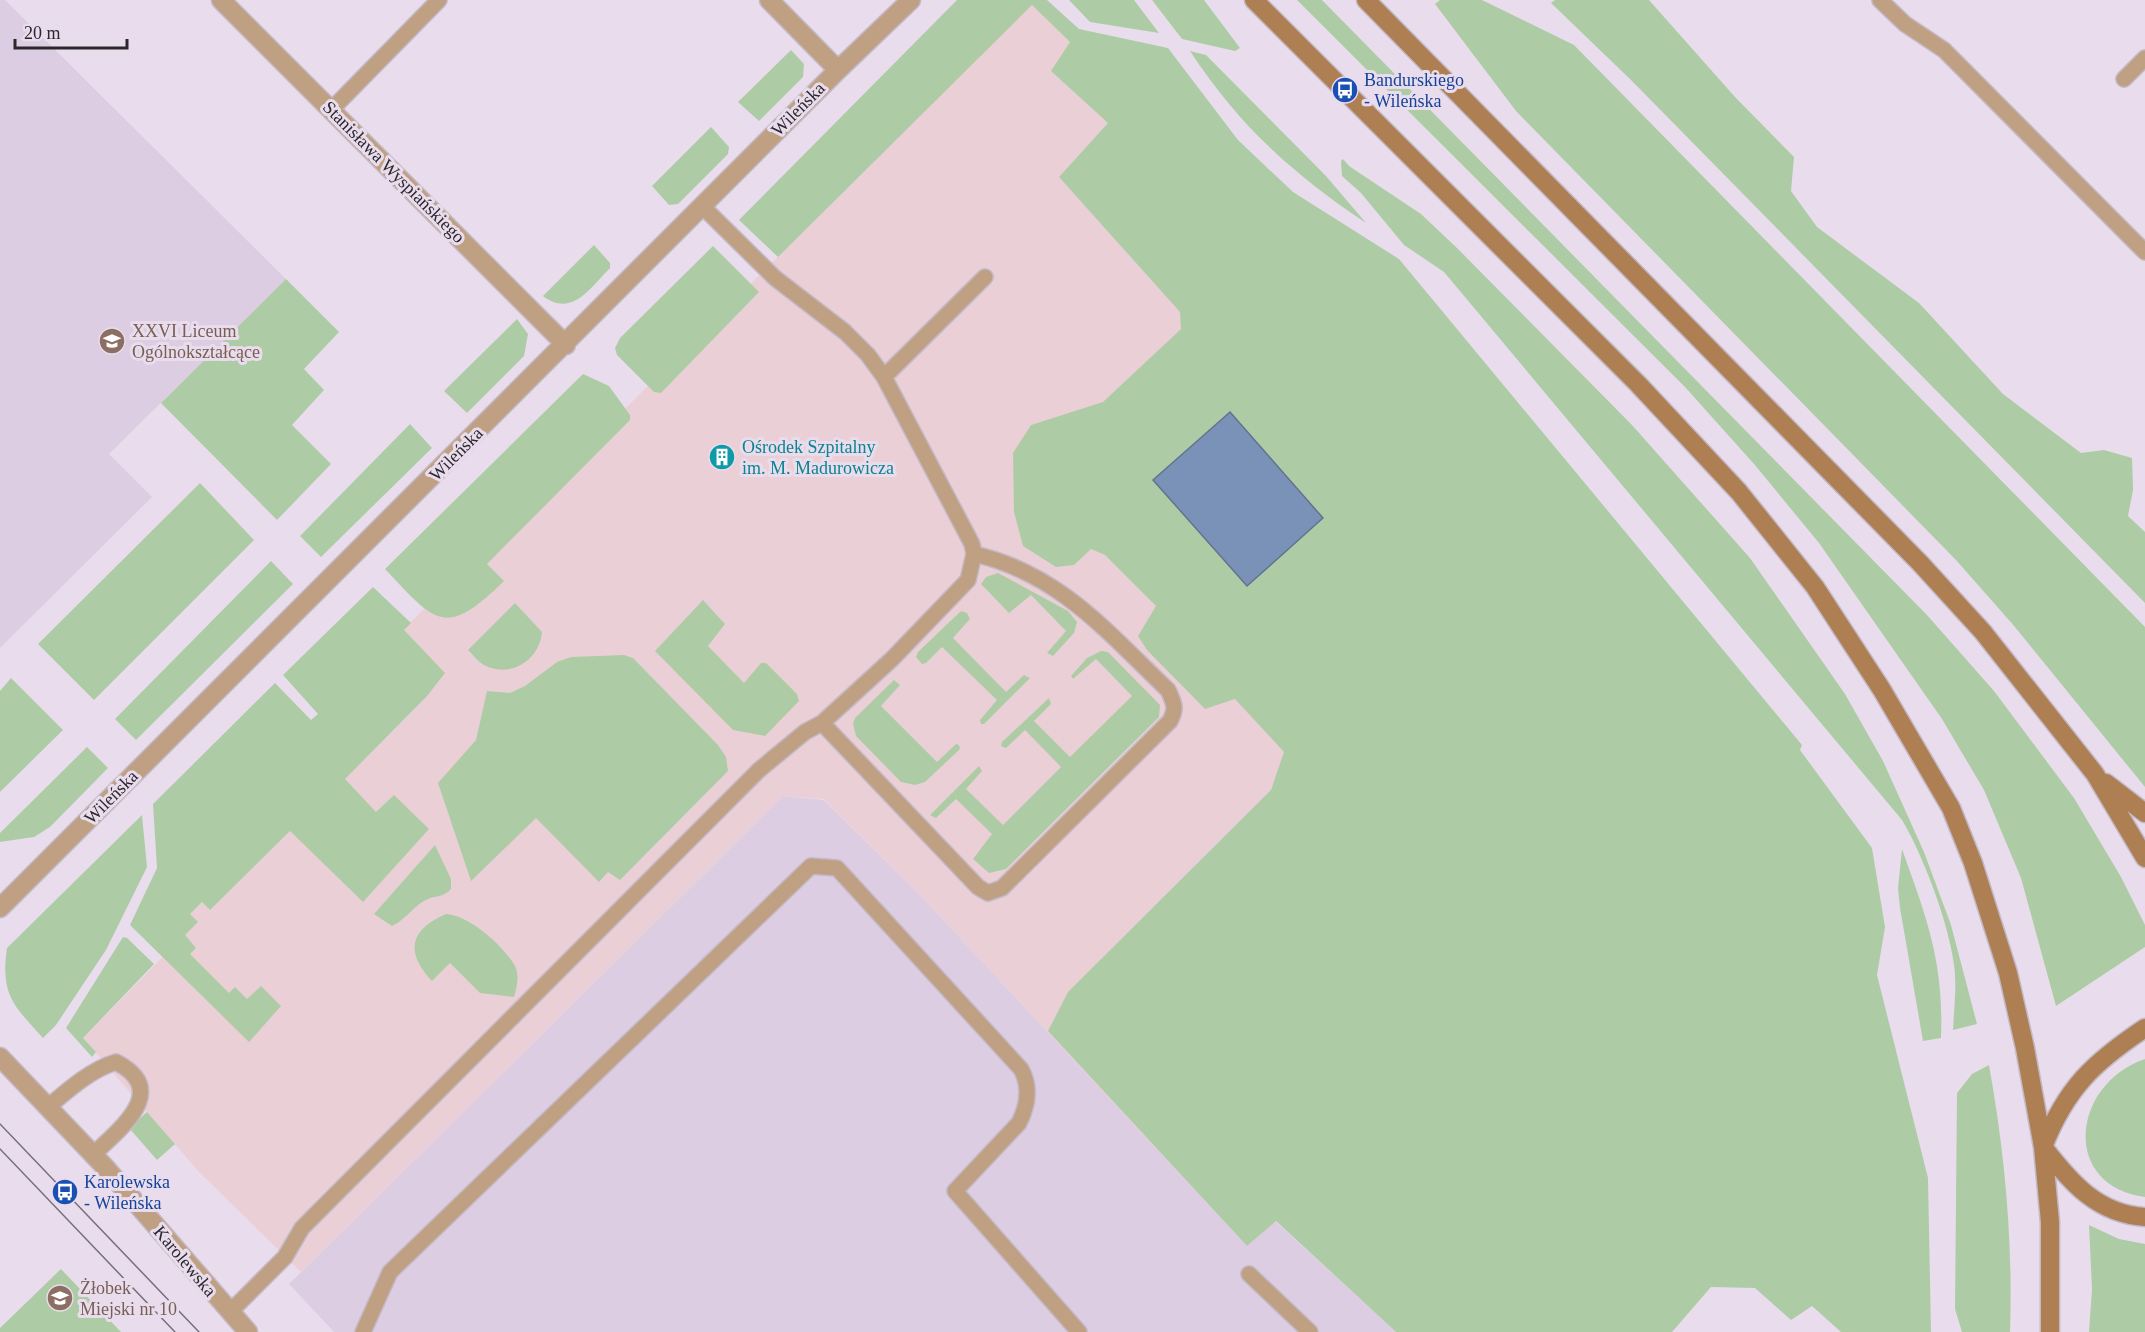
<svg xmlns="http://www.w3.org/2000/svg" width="2145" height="1332" viewBox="0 0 2145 1332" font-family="'Times New Roman',serif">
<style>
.built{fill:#ddcde2}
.medical{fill:#ead0d6}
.green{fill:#adcca6}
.water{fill:#7b92b8;stroke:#63728e;stroke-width:1.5}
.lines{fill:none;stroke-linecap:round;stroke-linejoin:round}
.lane-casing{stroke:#c3b9c7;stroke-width:18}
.street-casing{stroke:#c3b9c7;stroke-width:21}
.secondary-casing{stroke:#c3b9c7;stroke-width:21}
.lane{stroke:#c0a083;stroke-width:15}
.street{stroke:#c0a083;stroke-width:18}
.secondary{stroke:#ae7f53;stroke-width:18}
.tram{stroke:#766f79;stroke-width:1.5}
.labels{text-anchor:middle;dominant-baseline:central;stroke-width:6;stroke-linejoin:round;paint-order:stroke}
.transit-label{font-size:18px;fill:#164399;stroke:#e9dded;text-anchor:start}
.street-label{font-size:18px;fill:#2b272d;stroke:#e9dded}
.education-label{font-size:18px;fill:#785e54;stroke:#e9dded;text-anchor:start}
.culture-label{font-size:18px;fill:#0d838f;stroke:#e9dded;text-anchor:start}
</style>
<rect width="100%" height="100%" fill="#e9dded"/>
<!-- built -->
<path class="built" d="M 0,0 L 5,0 L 286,279 L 109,454 L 152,497 L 0,648 Z
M 783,796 L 824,800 L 922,897 L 1247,1246 L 1275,1221 L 1396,1332 L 334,1332 L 289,1284 Z"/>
<!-- medical -->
<path class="medical" d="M 1032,4 L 1796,757 L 1247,1246 L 922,897 L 824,799 L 783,796 L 301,1272 L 198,1171 L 83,1038 L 197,922 L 190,914 L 202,902 L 210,910 L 248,811 L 251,791 L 262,770 Z"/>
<!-- green -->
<path class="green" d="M 957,0 L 1047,0 L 1079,29 L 1168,48 L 1238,140 L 1293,192 L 1399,259 L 1802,745 L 1800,750 L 1872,848 L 1885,927 L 1877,975 L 1928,1178 L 1931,1332 L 1841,1332 L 1812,1306 L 1791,1320 L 1755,1288 L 1711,1287 L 1672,1332 L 1396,1332 L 1276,1221 L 1247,1246 L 1048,1031 L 1068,992 L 1271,790 L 1284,752 L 1235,699 L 1205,709 L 1147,650 L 1138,636 L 1156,606 L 1105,555 L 1091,549 L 1074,565 L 1056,567 L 1023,546 L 1014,512 L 1013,453 L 1031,425 L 1103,402 L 1181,329 L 1180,312 L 1059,177 L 1108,123 L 1051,71 L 1070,42 L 1032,5 L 778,257 L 739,220 Z
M 1069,0 L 1134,0 L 1159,33 L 1090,22 Z
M 1152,0 L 1204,0 L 1240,48 L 1235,51 L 1182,39 Z
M 1297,0 L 1322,0 L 1927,615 L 1994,691 L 2074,798 L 2121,877 L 2145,925 L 2145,947 L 2056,1006 L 2021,878 L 1984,790 L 1942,719 L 1819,543 L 1754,464 L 1685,387 Z
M 1440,0 L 1482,0 L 1574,45 L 2145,627 L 2145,787 L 2015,627 L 1956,560 L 1516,111 L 1435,4 Z
M 1555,0 L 1649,0 L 1735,97 L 1794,157 L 1791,191 L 1817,227 L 1919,303 L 2003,394 L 2081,453 L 2104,450 L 2132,458 L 2133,490 L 2128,516 L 2145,532 L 2145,603 L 1631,80 L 1551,3 Z
M 791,50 L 804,64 L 803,77 L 759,121 L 738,102 Z
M 1190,51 L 1206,55 L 1326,176 L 1366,223 C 1292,173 1240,127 1190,51 Z
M 711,127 L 729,147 L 728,154 L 678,204 L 669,205 L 652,186 Z
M 1343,159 L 1349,166 L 1421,214 L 1457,248 L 1632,425 L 1750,558 L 1845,694 L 1883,761 L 1924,852 L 1951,925 L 1977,1024 L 1953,1030 C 1954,1008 1957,986 1954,965 C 1949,924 1923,855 1902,820 L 1444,272 L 1404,245 L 1361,193 L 1342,176 L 1341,161 Z
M 594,245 L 610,263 L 610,268 C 590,288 572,318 543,296 Z
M 713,246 L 759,292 L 661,393 L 654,392 L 617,355 L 615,348 L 620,338 Z
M 286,279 L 339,332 L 304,369 L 324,390 L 292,425 L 331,464 L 277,520 L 161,403 Z
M 517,319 L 528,334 L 524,356 L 467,413 L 444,391 Z
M 583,374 L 609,386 L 630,415 L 630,420 L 487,564 L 504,581 C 445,639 436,623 385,569 Z
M 410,424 L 432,448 L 321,557 L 300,536 Z
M 200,483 L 254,540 L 94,700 L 38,644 Z
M 271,561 L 293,584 L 136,740 L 115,719 Z
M 998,573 L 1068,611 L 1077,622 L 1074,633 L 1053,656 L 1047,653 L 1066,631 L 1031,595 L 1009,613 L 981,584 L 986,577 Z
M 373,587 L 411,623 L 404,630 L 445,673 L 427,696 L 345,779 L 376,812 L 394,795 L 429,829 L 363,902 L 290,831 L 210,910 L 202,902 L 190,914 L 198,922 L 185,935 L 196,948 L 190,954 L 229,993 L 235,987 L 247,999 L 261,986 L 281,1006 L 249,1042 L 130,925 L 157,868 L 153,804 L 275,683 L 311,720 L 318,714 L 283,675 Z
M 703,600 L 725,624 L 708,646 L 744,683 L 761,663 L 766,663 L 797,694 L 799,701 L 765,736 L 733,730 L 655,651 Z
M 515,603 L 542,632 C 540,659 512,678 486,666 C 479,663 474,656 468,650 Z
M 961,611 L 967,613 L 970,619 L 953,638 L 1006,692 L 1024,675 L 1030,678 L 984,724 L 981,724 L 980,720 L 997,700 L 942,647 L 926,663 L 922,664 L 916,657 L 918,652 Z
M 1101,651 L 1108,652 L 1160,705 L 1159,717 L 1006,869 L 989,873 L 973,859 L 992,834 L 956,799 L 936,818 L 930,815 L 979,766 L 982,771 L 966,789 L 1003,825 L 1061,767 L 1025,730 L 1006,748 L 1001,746 L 1002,742 L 1049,698 L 1051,704 L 1034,721 L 1070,757 L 1132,696 L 1096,659 L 1073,679 L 1071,676 L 1087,658 Z
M 624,655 L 633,658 L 718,745 L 726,757 L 728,771 L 620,880 L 608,872 L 599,882 L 536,818 L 471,881 L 438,783 L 476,740 L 487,691 L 510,693 L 525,686 L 557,662 L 571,657 Z
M 11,678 L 63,730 L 0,792 L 0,691 Z
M 894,680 L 900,685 L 881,706 L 937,762 L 956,744 L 959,745 L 960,749 L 925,782 L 915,785 L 901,782 L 856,736 L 853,724 L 855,718 Z
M 87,747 L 108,768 L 50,827 L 34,837 L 0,842 L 0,833 Z
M 142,815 L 147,867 L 106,950 L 56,1025 L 43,1038 C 14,1006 0,995 7,948 Z
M 435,845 L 451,879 L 451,889 C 444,898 433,895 424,901 C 412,908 405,920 392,926 L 374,914 Z
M 1902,849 C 1927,919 1944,962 1941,1038 L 1923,1041 L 1900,908 L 1898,888 Z
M 446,914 C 469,915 502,945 514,964 C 520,974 517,987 514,997 L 480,993 L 450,963 L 432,981 C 405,952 409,930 446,914 Z
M 123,937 L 127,938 L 154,964 L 83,1038 L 96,1052 L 92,1057 L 66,1028 Z
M 2145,1059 L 2145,1197 C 2059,1185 2073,1083 2145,1059 Z
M 1989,1065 C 2005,1154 2013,1241 2010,1332 L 1962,1332 L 1955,1309 L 1957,1093 L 1972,1074 Z
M 147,1112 L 175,1144 L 157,1160 L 129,1128 Z
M 2089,1225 L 2119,1239 L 2145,1244 L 2145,1332 L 2089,1332 L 2092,1289 Z
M 61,1269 L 121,1332 L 0,1332 L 0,1328 Z"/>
<!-- water -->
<path class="water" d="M 1230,412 L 1323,518 L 1247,586 L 1153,480 Z"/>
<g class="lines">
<defs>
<path id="lane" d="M 1880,0 L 1905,24 L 1944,50 L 2145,252
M 2124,79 L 2145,58
M 332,109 L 439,0
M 884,377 L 985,277
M 822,723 L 892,659 L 968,580 L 974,554
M 48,1107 C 68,1090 90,1070 116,1062 C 171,1091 120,1128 93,1155
M 1249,1274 L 1310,1332
M 230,1312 L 285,1257 L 302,1228 L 759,770 L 805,732 L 822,723 L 978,887 L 988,893 L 1002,888 L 1170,721 C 1177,708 1174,703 1168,690 C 1108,633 1059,573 974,554 L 972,544 L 884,377 L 868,355 L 845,332 L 775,278 L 702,206
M 363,1332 L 390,1272 L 811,866 L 837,868 L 1021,1069 C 1031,1087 1028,1105 1019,1123 L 955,1191 L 1079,1332"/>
<path id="street" d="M 221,0 L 566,345
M 769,0 L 838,70
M 0,908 L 838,70 L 911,0
M 0,1057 L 104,1166 L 248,1332"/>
<path id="secondary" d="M 1254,0 L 1638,384 L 1739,492 L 1815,587 L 1882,690 L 1951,808 L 1973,863 L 2008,973 L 2025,1048 L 2043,1147 L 2050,1222 L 2050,1332
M 1366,0 L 1920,563 L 1983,632 L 2095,774 L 2145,858
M 2106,783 L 2145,813
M 2043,1147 C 2066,1088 2094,1062 2145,1028
M 2044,1148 C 2071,1183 2098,1214 2145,1217"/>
</defs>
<!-- lane casing -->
<use href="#lane" class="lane-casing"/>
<!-- street casing -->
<use href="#street" class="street-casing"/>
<!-- secondary casing -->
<use href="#secondary" class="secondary-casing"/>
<!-- lane -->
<use href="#lane" class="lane"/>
<!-- street -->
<use href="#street" class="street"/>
<!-- secondary -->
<use href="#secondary" class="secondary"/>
<!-- tram -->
<path class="tram" d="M 0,1124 L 199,1332
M 0,1149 L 175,1332"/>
</g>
<!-- icons -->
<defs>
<symbol id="bus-disc" viewBox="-11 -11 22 22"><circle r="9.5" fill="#1a4fb4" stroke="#e9dded"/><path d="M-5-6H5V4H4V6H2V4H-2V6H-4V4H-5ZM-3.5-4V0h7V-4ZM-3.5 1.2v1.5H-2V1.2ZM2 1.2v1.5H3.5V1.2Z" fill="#fff"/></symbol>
<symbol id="school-disc" viewBox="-11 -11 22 22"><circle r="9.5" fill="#8d6e63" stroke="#e9dded"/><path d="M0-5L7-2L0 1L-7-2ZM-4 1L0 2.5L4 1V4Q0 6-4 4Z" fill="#fff"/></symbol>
<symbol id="building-disc" viewBox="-11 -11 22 22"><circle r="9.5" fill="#0f9aa8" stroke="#e9dded"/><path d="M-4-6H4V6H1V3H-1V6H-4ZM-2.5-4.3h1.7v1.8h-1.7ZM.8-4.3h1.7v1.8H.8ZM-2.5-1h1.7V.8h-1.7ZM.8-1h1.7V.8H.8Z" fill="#fff"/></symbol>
</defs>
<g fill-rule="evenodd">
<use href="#bus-disc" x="1330" y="75" width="30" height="30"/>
<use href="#school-disc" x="97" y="326" width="30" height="30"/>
<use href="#building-disc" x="707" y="442" width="30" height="30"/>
<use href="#bus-disc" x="50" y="1177" width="30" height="30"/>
<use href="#school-disc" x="45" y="1283" width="30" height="30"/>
</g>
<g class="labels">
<!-- transit labels -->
<g class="transit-label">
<text x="1364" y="80">Bandurskiego<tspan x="1364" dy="21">- Wileńska</tspan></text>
<text x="84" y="1182">Karolewska<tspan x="84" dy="21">- Wileńska</tspan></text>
</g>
<!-- street labels -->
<g class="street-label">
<text transform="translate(798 109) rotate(-45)">Wileńska</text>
<text transform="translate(394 172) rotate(45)">Stanisława Wyspiańskiego</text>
<text transform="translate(456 454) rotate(-45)">Wileńska</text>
<text transform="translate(111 797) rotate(-45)">Wileńska</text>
<text transform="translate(185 1261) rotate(50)">Karolewska</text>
</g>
<!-- education labels -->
<g class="education-label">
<text x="132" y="331">XXVI Liceum<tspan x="132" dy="21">Ogólnokształcące</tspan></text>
<text x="80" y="1288">Żłobek<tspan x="80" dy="21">Miejski nr 10</tspan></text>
</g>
<!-- culture labels -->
<g class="culture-label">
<text x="742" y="447">Ośrodek Szpitalny<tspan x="742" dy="21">im. M. Madurowicza</tspan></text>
</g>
</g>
<!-- scale -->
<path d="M15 39v9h112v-9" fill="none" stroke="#2b272d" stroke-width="3"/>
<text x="24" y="39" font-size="18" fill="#2b272d" stroke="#e9dded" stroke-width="4.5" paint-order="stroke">20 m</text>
</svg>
